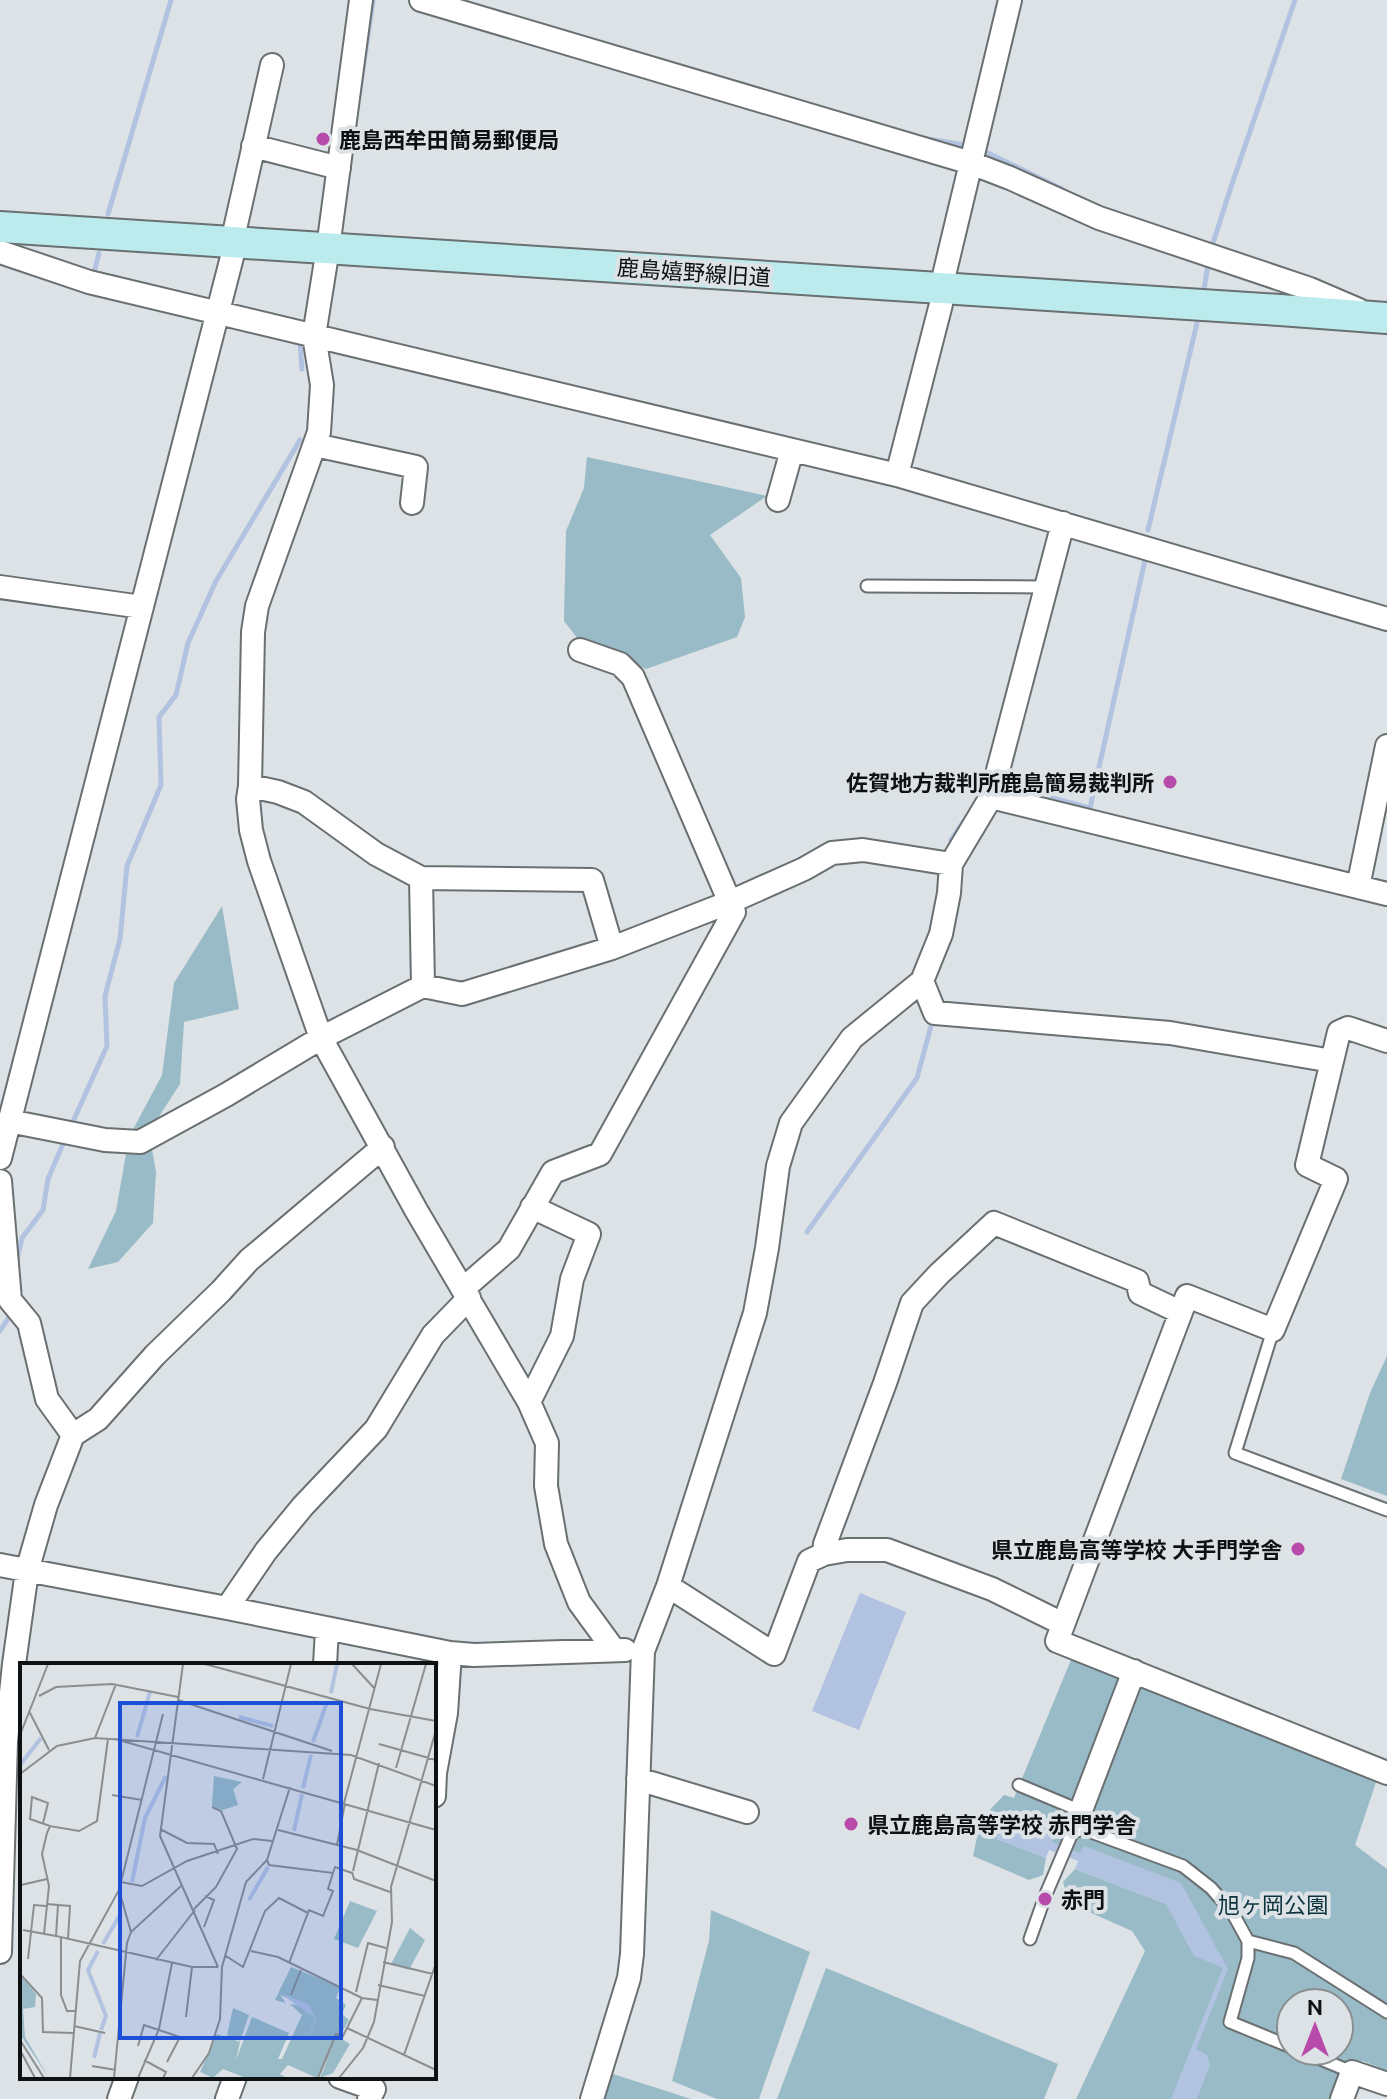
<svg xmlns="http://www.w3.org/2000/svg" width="1387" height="2099" viewBox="0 0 1387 2099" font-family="Ubuntu,'Noto Sans JP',sans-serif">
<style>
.green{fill:#98bbc7;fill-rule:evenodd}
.water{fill:#b2c2e1}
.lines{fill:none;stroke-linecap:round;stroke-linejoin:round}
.stream{stroke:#b2c2e1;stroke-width:5}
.lane-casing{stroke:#6a6f71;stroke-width:15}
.street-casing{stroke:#6a6f71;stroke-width:26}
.secondary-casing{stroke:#6a6f71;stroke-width:34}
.lane{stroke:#fff;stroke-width:11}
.street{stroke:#fff;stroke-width:22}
.secondary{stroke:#bbebec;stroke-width:30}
.poi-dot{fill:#b74aaa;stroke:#dce2e5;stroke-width:3}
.labels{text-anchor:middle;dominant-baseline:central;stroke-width:8;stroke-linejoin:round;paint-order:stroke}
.poi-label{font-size:22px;font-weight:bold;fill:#0e1111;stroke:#dce2e5;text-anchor:start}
.street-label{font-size:22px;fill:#0e1111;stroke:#dce2e5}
.park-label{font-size:22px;fill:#0a323c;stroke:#dce2e5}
.inset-river{fill:none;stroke:#b2c2e1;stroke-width:4}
.inset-road{fill:none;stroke:#8a8e90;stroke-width:2}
.view{fill:#1d4ed8;fill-opacity:0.15;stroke:#1d4ed8;stroke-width:4}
.inset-edge{fill:none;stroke:#0e1111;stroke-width:4}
</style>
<rect width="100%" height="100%" fill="#dce2e5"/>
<!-- green -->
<path class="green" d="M 587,457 L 767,496 L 710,535 L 741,578 L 745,617 L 737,637 L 646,669 L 581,643 L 564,621 L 566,531 L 584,488 Z
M 222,906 L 239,1009 L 184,1022 L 180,1084 L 149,1132 L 156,1172 L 153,1223 L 118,1262 L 88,1269 L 116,1211 L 129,1137 L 162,1075 L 174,983 Z
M 1387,1356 L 1387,1496 L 1341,1479 L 1370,1393 Z
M 1073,1655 L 1377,1779 L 1355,1845 L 1387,1869 L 1387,2071 L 1363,2061 L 1347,2063 L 1333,2099 L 1076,2099 L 1145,1951 L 1132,1931 L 1069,1903 L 1063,1882 L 1075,1869 L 1166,1904 L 1172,1891 L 1001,1830 L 997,1839 L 1046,1858 L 1043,1875 L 1029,1880 L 973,1856 L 981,1819 L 1004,1795 L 1014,1798 ZM 1291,2003 L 1339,2003 L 1339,2051 L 1291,2051 Z
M 711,1910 L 810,1952 L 759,2099 L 717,2099 L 672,2081 L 709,1941 Z
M 826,1968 L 1058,2064 L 1044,2099 L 777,2099 Z
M 610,2073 L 691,2099 L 602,2099 Z"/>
<!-- water -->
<path class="water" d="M 860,1593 L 906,1612 L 859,1730 L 812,1711 Z
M 1006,1816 L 1055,1834 L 1052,1842 L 1080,1853 L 1084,1846 L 1181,1883 L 1228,1969 L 1196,2049 L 1207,2055 L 1210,2065 L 1197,2099 L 1171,2099 L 1223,1968 L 1194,1956 L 1166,1904 L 1075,1869 L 1078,1861 L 1049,1850 L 1046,1858 L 997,1839 Z"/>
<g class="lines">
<!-- stream -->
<path class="stream" d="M 359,96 L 373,1
M 921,138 L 960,144
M 988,153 L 1062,189
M 108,214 L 171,0
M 1209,245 L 1212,246 L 1232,184 L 1295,0
M 94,273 L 99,253
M 1204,289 L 1208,265
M 294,342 L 300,343 L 302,369
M 1148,530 L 1197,323
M 1002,783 L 1025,790
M 1041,795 L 1090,808 L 1145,560
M 951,840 L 967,817
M 71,1126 L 107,1046 L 105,996 L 120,939 L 127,866 L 161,785 L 159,717 L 176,695 L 188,643 L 216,581 L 300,440
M 807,1232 L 917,1078 L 931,1026
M 16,1264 L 22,1238 L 43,1210 L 48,1179 L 65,1139
M 0,1331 L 11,1314"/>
<defs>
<path id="lane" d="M 867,586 L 1046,587
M 1273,1330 L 1235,1453 L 1387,1510
M 1019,1785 L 1081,1811
M 1046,1894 L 1075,1826 L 1183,1866 L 1211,1888 L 1232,1912 L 1248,1941 L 1248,1958 L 1230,2022 L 1291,2047
M 1030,1939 L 1042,1905
M 1248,1941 L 1294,1953 L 1387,2012
M 1301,2051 L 1352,2072"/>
<path id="street" d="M 361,0 L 328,248 L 314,336 L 322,385 L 319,432 L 257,606 L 253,632 L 250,786 L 248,799 L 251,830 L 259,861 L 321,1038 L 416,1210 L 529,1402 L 547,1443 L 546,1486 L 556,1544 L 579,1602 L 614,1650
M 421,0 L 971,163 L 1010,178 L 1099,218 L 1310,289 L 1359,310
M 253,146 L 339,168
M 0,252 L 89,282 L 897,475 L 1387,619
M 315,445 L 416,467 L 412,503
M 897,475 L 941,304 L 941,288 L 1010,0
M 778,500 L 792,450
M 0,587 L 142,607
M 250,786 L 278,792 L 304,802 L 376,854 L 421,878 L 592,880 L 612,948
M 991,797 L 1387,894
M 421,878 L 423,986
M 1358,887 L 1387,746
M 922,981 L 935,1013 L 1170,1033 L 1332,1061
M 1387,1041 L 1348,1028 L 1339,1032 L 1307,1165 L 1336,1179 L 1273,1330 L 1187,1296 L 1057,1641 L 1387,1773
M 9,1121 L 105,1140 L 140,1142 L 226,1095 L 321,1038 L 423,986 L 462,994 L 612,948 L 730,902 L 804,869 L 832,853 L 863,850 L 951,864
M 0,1158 L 232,257 L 235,229 L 272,65
M 0,1181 L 10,1300 L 29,1323 L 47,1399 L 73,1435
M 463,1289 L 509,1249 L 553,1172 L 600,1154 L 734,912 L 633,677 L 620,664 L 580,650
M 529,1402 L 562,1336 L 572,1279 L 589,1234 L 532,1207
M 824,1554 L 825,1544 L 885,1383 L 912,1303 L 939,1274 L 994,1223 L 1137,1281 L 1140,1293 L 1180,1312
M 0,1565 L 227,1608 L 450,1653 L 474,1655 L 625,1650
M 668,1586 L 774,1654 L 809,1561 L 824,1554 L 847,1550 L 887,1550 L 992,1589 L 1063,1624
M 227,1608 L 266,1551 L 303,1506 L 376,1429 L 433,1335 L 469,1298
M 325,1665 L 327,1629
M 638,1779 L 747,1812
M 434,1796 L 435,1773 L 446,1713 L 450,1653
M 1075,1826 L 1134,1671
M 0,1952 L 6,1741 L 14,1664 L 27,1571 L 46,1505 L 73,1435 L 98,1419 L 155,1355 L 221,1291 L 249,1260 L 383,1147
M 340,2077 L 374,2089 L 369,2099
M 119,2099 L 127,2077
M 227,2099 L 235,2077
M 592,2099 L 629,1978 L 632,1954 L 643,1651 L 668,1586 L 755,1313 L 767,1248 L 778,1166 L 791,1123 L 852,1038 L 922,981 L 941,934 L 949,893 L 951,864 L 991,797 L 1063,523
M 1342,2099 L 1352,2072 L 1387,2084"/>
<path id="secondary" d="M 0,227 L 1280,310 L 1387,318"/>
</defs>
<!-- lane casing -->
<use href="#lane" class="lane-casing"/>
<!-- street casing -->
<use href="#street" class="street-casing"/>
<!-- secondary casing -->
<use href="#secondary" class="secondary-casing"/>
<!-- lane -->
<use href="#lane" class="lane"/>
<!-- street -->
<use href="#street" class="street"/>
<!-- secondary -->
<use href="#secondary" class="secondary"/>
</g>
<!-- markers -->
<g class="poi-dot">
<circle cx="323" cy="139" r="8"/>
<circle cx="1170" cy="782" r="8"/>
<circle cx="1298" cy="1549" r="8"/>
<circle cx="851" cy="1824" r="8"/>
<circle cx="1045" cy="1899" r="8"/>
</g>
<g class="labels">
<!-- poi labels -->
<g class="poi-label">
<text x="339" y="139">鹿島西牟田簡易郵便局</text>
<text x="1154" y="782" text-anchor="end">佐賀地方裁判所鹿島簡易裁判所</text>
<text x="1282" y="1549" text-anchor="end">県立鹿島高等学校 大手門学舎</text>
<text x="867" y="1824">県立鹿島高等学校 赤門学舎</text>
<text x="1061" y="1899">赤門</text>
</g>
<!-- street labels -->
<g class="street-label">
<text transform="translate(694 272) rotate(4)">鹿島嬉野線旧道</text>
</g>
<!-- park labels -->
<g class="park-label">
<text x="1273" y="1904">旭ヶ岡公園</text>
</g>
</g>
<!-- overview -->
<g transform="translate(20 1663)">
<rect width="416" height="416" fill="#dce2e5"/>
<path d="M 194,113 L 222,119 L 213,126 L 218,142 L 203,147 L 192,143 ZM 330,238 L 357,248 L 338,285 L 314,276 ZM 390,265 L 405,277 L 389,307 L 371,301 ZM 271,304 L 320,324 L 316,335 L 326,342 L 322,351 L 329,357 L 297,415 L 268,402 L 260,411 L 267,415 L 226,415 L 203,406 L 193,415 L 180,409 L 197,371 L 220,379 L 216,397 L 232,354 L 269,370 L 258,396 L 262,396 L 282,352 L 270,341 L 287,343 L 260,332 L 266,340 L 255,337 ZM 0,312 L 16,331 L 15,344 L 3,346 L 5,374 L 29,415 L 0,371 ZM 213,345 L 229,352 L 220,378 L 207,372 ZM 317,373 L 330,381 L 313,410 L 300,415 Z" fill="#98bbc7"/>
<path d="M 260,330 L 288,341 L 296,355 L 275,415 L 295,355 Z" fill="#b2c2e1"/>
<path class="inset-river" d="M 311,30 L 317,1M 219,54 L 253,63M 117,74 L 130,29M 293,79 L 307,39M 0,102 L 21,75M 283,125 L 291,92M 274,168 L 282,131M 112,219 L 125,155 L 146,113M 229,237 L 248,204M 83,281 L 101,250M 78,288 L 68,307 L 86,353 L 81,367M 74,395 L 80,370"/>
<path class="inset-road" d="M 163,1 L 140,173 L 198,304M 185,1 L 350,46 L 416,58M 332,1 L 355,26M 19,33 L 36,24 L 92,21 L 158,34M 158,37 L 312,88M 9,48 L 29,87M 0,72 L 28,1M 75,75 L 96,21M 95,76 L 416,167M 359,81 L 416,97M 376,105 L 406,1M 0,111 L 37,83 L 75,75 L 331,92 L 416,123M 243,116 L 271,1M 92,132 L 122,137M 324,140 L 361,1M 23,160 L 28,140 L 12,134 L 10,156 L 30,163M 140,166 L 167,180 L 194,181 L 198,191M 258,167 L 337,187 L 416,218M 317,182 L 325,140M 247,197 L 249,202 L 313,210 L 315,204 L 332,210M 333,208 L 359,100M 332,209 L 334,216 L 370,229M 101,219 L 122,223 L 167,198 L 233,176 L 252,178M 1,222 L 27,216M 99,227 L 111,269M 27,241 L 38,242 L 36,273 L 172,304 L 198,304M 38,242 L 50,243 L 48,276M 174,246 L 196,224 L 217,186 L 201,148 L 192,144M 184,264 L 194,237 L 185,233M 3,267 L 36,273M 24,271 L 29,223 L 22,191 L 27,170 L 30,163 L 59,168 L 77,158 L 88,76M 41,275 L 41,332 L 47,348 L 55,348M 231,288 L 258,294 L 342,335 L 357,337M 206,293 L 223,304 L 245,248 L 259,235 L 288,250M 8,296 L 14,242 L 26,243M 136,297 L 175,247M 363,299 L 413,311M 269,300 L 289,247 L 303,253 L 313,228 L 308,226 L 313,210M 0,311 L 22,335 L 23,369 L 53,370M 358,322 L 405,333M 336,329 L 348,280 L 366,285M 271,332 L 281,307M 166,354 L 172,304M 54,363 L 85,370M 327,365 L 416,407M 0,377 L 24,415M 118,383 L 124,362 L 160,374 L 147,399M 0,387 L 15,415M 384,392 L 416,300M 124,397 L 146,409 L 143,415M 72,403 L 96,407M 50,415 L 60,298 L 99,227 L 143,51M 94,415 L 107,280 L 111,269 L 161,223M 118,415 L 139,366 L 152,300M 172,415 L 189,390 L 200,356 L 202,304 L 226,219 L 247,197 L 270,124M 298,415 L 316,371 L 323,373 L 342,335M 319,415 L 343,385 L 354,359 L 372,259 L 371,224 L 416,67"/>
<path class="view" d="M 100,40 L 321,40 L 321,375 L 100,375 Z"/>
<rect width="416" height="416" class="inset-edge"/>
</g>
<!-- north arrow -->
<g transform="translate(1315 2027)"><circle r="38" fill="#dce2e5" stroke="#8a8e90" stroke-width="2"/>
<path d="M0-6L14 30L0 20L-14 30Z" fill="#b74aaa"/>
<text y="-12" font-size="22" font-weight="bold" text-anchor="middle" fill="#0e1111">N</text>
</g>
</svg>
